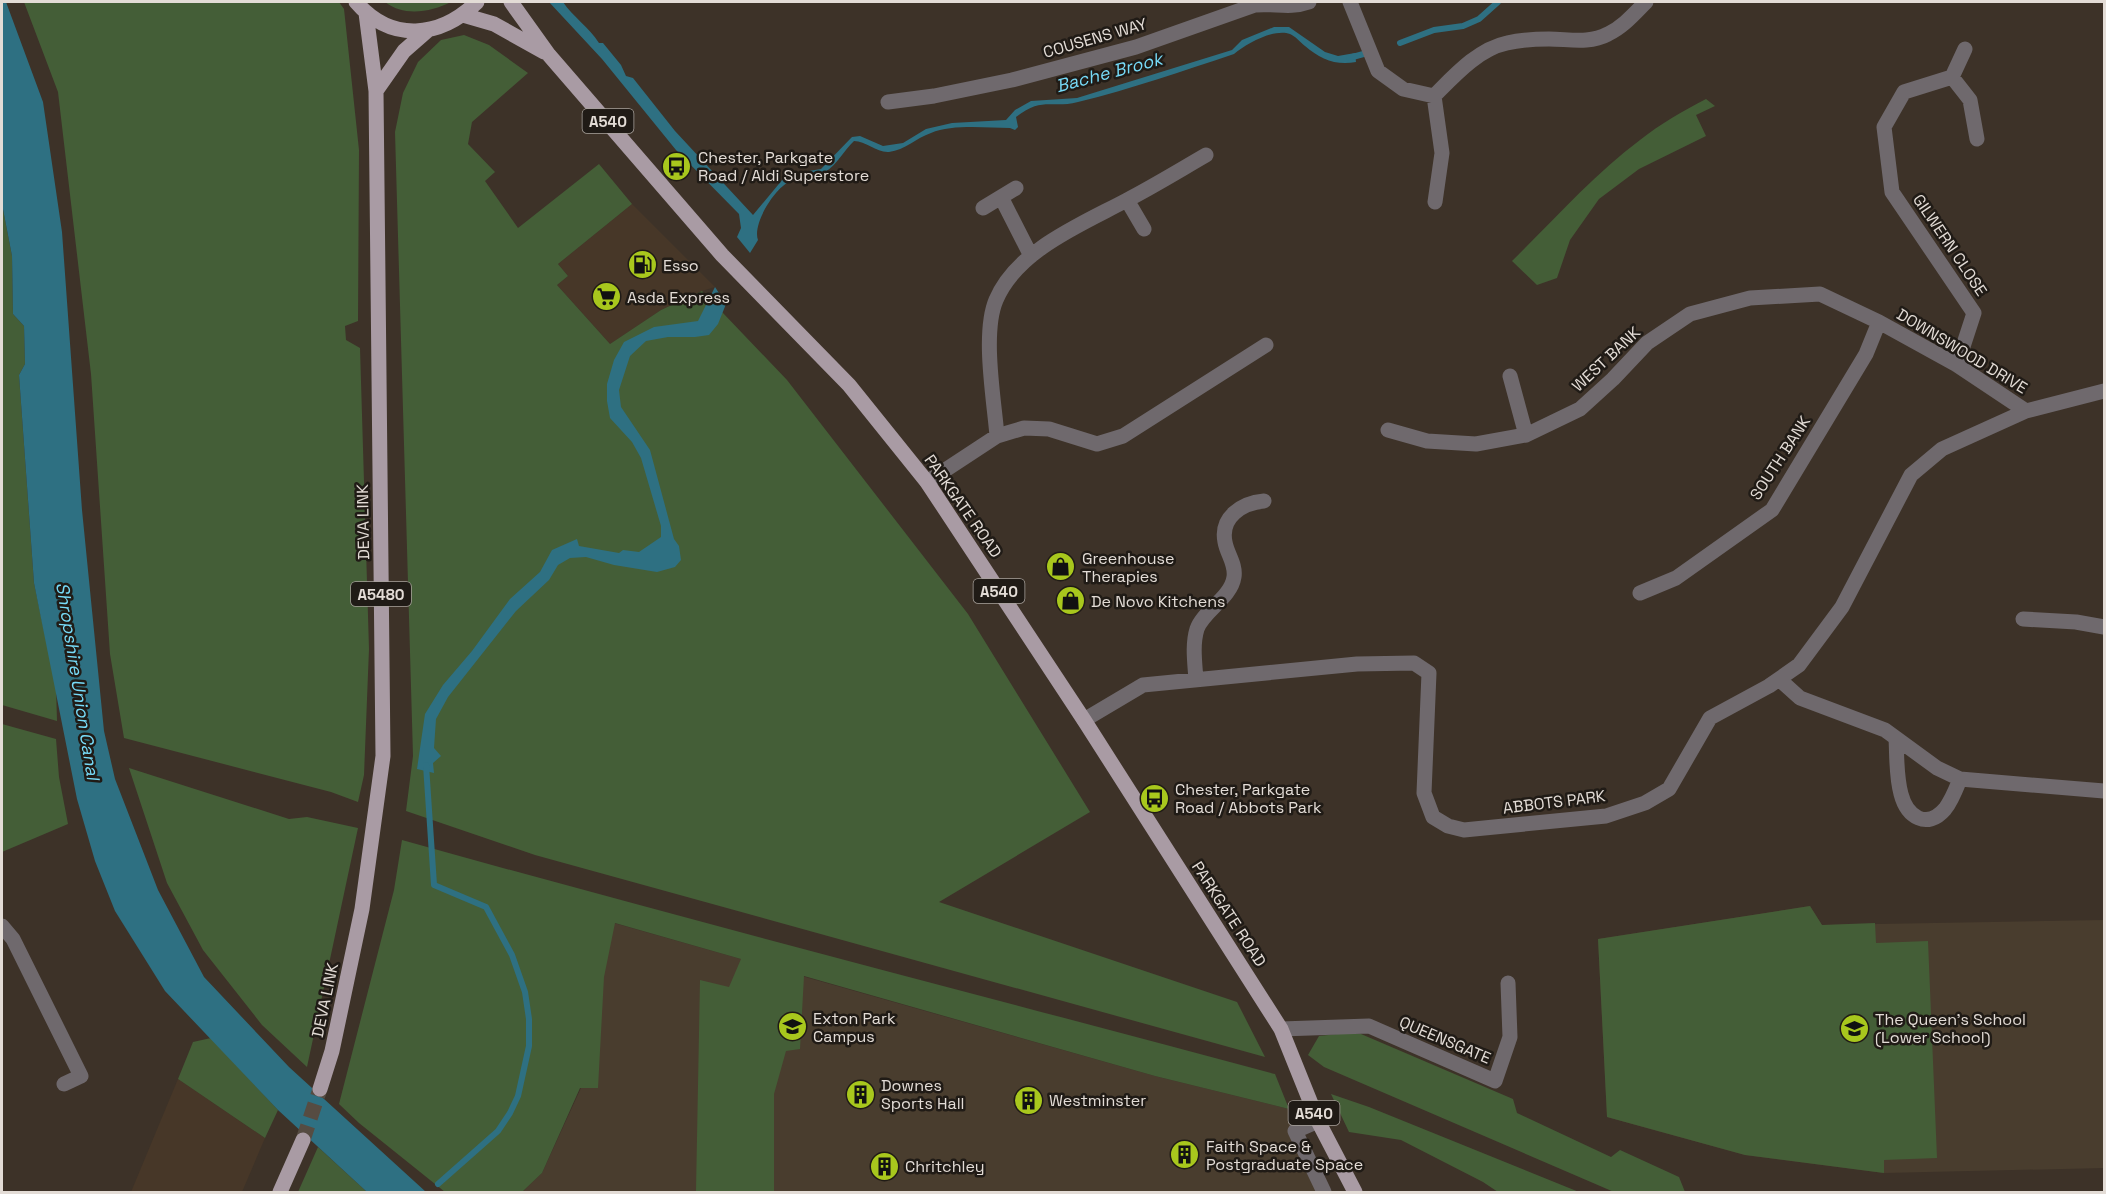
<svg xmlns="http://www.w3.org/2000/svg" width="2106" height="1194" viewBox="0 0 2106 1194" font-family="'Space Grotesk',sans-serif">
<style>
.built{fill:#473728}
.education{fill:#493d2e}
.green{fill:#445e37}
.water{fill:#2e7082}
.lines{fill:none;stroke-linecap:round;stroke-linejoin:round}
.stream{stroke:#2e7082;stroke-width:6}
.primary-tunnel{stroke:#564c42;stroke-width:15;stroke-dasharray:15 8;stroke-linecap:butt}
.street{stroke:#6f696d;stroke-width:15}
.primary{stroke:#a99ba4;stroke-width:15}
.labels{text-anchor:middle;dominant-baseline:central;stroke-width:5;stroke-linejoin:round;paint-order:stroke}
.shield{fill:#201b16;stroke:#a8a29c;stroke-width:1.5}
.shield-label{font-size:15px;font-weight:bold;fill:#e3dcd6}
.street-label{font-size:16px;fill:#e3dcd6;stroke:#201b16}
.poi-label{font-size:16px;fill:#e3dcd6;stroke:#201b16;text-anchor:start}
.water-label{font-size:18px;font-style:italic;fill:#77dbf8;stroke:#201b16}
</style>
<rect width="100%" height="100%" fill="#3d3228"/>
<!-- built -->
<path class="built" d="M 632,204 L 715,287 L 702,291 L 661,310 L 610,344 L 557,285 L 568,276 L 558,264 Z
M 178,1079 L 265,1138 L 242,1192 L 131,1192 Z"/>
<!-- education -->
<path class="education" d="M 1810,906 L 1822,925 L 2104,920 L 2104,1168 L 1884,1173 L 1745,1155 L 1607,1117 L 1598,939 Z
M 614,923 L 1155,1076 L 1289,1109 L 1330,1192 L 522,1192 L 542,1173 L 581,1088 Z"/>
<!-- green -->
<path class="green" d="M 24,2 L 339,2 L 344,9 L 359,150 L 358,321 L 345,326 L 346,340 L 360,348 L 369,649 L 364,775 L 358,802 L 331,792 L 124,738 L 110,654 L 91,374 L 58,92 Z
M 385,2 L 451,2 C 431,12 404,17 385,2 Z
M 464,35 L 489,45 L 528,73 L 472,122 L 468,144 L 495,172 L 485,181 L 518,228 L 599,164 L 632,204 L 558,264 L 568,276 L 557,285 L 610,344 L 661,310 L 702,291 L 787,380 L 968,614 L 1090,812 L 939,902 L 1237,1002 L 1265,1057 L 535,855 L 406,811 L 413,756 L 395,132 L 403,93 L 418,62 L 441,40 Z
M 1706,99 L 1715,106 L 1696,115 L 1706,136 L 1639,169 L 1599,199 L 1570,240 L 1557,278 L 1537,285 L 1512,261 C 1553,221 1593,175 1640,140 C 1660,124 1683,111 1706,99 Z
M 2,204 L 12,256 L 13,314 L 24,326 L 25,364 L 19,375 L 34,583 L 56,687 L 57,721 L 2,705 Z
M 2,724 L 56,739 L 59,777 L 68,824 L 2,852 Z
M 129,768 L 289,819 L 307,817 L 358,828 L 307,1067 L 262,1025 L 203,950 L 167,883 Z
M 402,840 C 692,921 984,996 1275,1074 L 1289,1109 L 1155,1076 L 804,976 L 800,1049 L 786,1051 L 774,1094 L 774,1192 L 696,1191 L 700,980 L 729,987 L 741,959 L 615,923 L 604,977 L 598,1088 L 580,1088 L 542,1173 L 522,1192 L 445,1192 L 359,1123 L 339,1104 L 394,890 Z
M 1810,906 L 1822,925 L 1875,923 L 1876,943 L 1928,941 L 1937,1158 L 1884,1160 L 1884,1173 L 1745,1155 L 1607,1117 L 1598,939 Z
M 1346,1033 L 1361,1034 L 1513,1099 L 1517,1113 L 1611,1157 L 1620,1150 L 1679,1177 L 1685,1192 L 1614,1192 L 1324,1067 L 1308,1055 L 1319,1036 Z
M 211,1038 L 278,1110 L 265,1138 L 178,1079 L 193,1042 Z
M 1331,1094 L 1369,1107 L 1579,1192 L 1498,1192 L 1483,1182 L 1401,1140 L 1349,1132 Z
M 318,1147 L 367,1192 L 298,1192 Z"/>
<!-- water -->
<path class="water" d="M 2,2 L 6,2 L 43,102 L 62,232 L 82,510 L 104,731 L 115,779 L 158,890 L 204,977 L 289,1067 L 426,1192 L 367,1192 L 278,1110 L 165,991 L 115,911 L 95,861 L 77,799 L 34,583 L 19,375 L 25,364 L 24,326 L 13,314 L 12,256 L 2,204 Z
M 549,2 L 563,2 C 573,17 589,27 599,43 L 603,43 L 621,65 L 626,76 L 633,78 L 675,131 L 753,215 L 783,179 L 796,173 L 821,169 L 852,137 L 860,136 L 883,146 L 903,143 L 926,129 L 952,123 L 1006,120 L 1015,110 L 1031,101 L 1077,98 L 1232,50 L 1242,40 L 1274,27 L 1289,27 L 1325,52 L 1338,56 L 1355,53 L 1356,62 C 1336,66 1320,59 1305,46 C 1300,42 1295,36 1290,34 C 1274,28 1246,44 1234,54 C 1183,71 1131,89 1078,102 C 1051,109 1043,96 1016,117 L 1018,127 L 1015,130 L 1010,128 C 987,128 952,124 931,133 C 916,138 905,150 889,152 C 877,153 866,141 854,141 C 844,150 837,165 825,172 C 814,178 801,177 789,182 C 775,188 752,224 758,240 L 750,253 L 737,237 L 741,228 L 739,214 L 676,150 L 602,59 Z
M 715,287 L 726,304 L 718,324 L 709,335 L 695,337 L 668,337 L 646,341 L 630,356 L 619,390 L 621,407 L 650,450 L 674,539 L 679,546 L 681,560 L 675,567 L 657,572 L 614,565 L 586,557 L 570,558 L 558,565 L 549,580 L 516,611 L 448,697 L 436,719 L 434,748 L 441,756 L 433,763 L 434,773 L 417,769 L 425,714 L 443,685 L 472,651 L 510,599 L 540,572 L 552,550 L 577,539 L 579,546 L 619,553 L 623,550 L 639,552 L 661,537 L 661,526 L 641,458 L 632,442 L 610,418 L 607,401 L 607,384 L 614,360 L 624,342 L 654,327 L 698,321 Z"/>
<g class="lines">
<!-- stream -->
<path class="stream" d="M 1400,43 L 1434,30 L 1463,26 L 1479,19 L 1498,2
M 1349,58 L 1367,53
M 426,765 L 434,885 L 486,907 L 512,955 L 525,992 L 529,1019 L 529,1046 L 518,1096 L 510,1113 L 498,1131 L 438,1184"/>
<!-- primary-tunnel -->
<path class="primary-tunnel" d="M 303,1140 L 320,1089"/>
<!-- street -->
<path class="street" d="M 1350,2 L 1378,71 L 1403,89 L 1434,96 C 1454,76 1478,49 1507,43 C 1520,40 1536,39 1549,39 C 1569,39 1589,44 1608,34 C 1623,27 1634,14 1646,2
M 1952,77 L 1965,49
M 1434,96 L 1442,153 L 1435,202
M 888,102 L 934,96 L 1012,80 L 1136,47 L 1255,5 C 1275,3 1289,9 1309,2
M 1001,197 L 1031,256
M 1127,200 L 1144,229
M 983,208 L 1016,188
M 1957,365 L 1974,313 L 1892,192 L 1884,127 L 1904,92 L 1952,77 L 1970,100 L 1977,139
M 1510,376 L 1526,435
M 1388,430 L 1427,441 L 1476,444 L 1526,435 L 1580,409 L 1613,379 L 1647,343 L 1690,314 L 1750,298 L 1820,294 L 1879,322 L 1957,365 L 2026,411
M 997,436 C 994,399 982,333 996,300 C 1017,250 1082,224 1127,200 C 1154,186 1180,170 1206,155
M 927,482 L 997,436 L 1024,428 L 1049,429 L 1097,444 L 1123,436 L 1266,345
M 1640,593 L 1676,578 L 1772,510 L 1866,354 L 1879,322
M 2023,619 L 2076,622 L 2104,627
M 1779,679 L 1800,698 L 1885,730 L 1937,768 L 1960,779 L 2104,791
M 1196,680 C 1195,664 1192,645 1197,629 C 1203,611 1231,598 1234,577 C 1236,564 1227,554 1225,542 C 1220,517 1242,503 1264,501
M 1084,720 L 1143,685 L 1357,664 L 1414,663 L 1429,673 L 1424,793 L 1433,817 L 1448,826 L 1464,830 L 1606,816 L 1645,803 L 1669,789 L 1710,718 L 1769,686 L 1799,665 L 1842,607 L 1911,475 L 1942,449 L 2026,411 L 2104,391
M 1896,738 C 1897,756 1896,776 1901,794 C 1907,817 1927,830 1945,809 C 1952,800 1956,789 1960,779
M 2,926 L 13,939 L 81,1076 L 64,1084
M 1281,1029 L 1369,1026 L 1495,1081 L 1510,1037 L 1508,983
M 1318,1121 L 1295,1131 L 1324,1192"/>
<!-- primary -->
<path class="primary" d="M 356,2 C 391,43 440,38 477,2
M 511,2 L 549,55 L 722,255 L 849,385 L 927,482 L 1084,720 L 1281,1029 L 1318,1121 L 1355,1192
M 463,15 L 494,24 L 544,52
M 376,91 L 404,51 L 428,30
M 320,1089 L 332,1051 L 362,909 L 383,756 L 376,91 L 366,13
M 280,1192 L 303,1140"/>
</g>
<!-- icons -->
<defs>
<symbol id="bus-disc" viewBox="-11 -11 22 22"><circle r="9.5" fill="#a8c71d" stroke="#201b16"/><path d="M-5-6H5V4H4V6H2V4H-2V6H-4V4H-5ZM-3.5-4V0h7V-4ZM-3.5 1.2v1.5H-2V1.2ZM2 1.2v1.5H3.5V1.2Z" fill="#111"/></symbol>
<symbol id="fuel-disc" viewBox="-11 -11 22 22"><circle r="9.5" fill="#a8c71d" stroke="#201b16"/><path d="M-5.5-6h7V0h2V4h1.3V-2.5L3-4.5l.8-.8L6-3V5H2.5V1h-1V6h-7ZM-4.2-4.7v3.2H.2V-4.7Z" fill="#111"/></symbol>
<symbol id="supermarket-disc" viewBox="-11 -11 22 22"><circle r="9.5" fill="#a8c71d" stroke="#201b16"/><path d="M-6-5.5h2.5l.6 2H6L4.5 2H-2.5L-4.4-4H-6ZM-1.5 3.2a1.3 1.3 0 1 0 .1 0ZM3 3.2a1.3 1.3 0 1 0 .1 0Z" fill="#111"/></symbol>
<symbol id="shop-disc" viewBox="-11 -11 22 22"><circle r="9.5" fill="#a8c71d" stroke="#201b16"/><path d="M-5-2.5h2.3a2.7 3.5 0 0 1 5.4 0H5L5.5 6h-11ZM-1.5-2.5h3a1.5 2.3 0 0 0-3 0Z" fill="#111"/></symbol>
<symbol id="university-disc" viewBox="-11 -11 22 22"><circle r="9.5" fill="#a8c71d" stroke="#201b16"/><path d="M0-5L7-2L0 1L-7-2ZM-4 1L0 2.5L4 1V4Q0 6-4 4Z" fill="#111"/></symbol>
<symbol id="school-disc" viewBox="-11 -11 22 22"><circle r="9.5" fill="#a8c71d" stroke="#201b16"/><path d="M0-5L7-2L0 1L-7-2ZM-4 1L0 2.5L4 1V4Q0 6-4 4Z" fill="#111"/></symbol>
<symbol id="building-disc" viewBox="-11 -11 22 22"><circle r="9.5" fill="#a8c71d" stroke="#201b16"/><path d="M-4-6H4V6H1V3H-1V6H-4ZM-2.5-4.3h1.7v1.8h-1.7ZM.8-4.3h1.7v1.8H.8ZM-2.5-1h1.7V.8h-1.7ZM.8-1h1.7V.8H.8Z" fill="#111"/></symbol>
</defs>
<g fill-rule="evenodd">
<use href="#bus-disc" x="660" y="150" width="33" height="33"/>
<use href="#fuel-disc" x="626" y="248" width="33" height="33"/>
<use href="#supermarket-disc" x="590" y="280" width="33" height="33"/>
<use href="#shop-disc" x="1044" y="550" width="33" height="33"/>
<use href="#shop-disc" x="1054" y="584" width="33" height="33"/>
<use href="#bus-disc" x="1138" y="782" width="33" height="33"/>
<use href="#university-disc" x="776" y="1010" width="33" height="33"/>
<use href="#school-disc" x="1838" y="1012" width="33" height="33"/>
<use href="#building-disc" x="844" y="1078" width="33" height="33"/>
<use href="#building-disc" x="1012" y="1084" width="33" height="33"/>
<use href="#building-disc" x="1168" y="1138" width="33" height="33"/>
<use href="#building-disc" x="868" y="1150" width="33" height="33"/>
</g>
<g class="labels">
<!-- shield labels -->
<g class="shield">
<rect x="582.5" y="109" width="51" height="24" rx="4.5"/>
<rect x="973.5" y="579" width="51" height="24" rx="4.5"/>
<rect x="351" y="582" width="60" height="24" rx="4.5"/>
<rect x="1288.5" y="1101" width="51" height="24" rx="4.5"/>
</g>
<g class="shield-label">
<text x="608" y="121">A540</text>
<text x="999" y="591">A540</text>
<text x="381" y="594">A5480</text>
<text x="1314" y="1113">A540</text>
</g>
<!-- street labels -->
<g class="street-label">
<text transform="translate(1095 38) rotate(-16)">COUSENS WAY</text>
<text transform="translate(1950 245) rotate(56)">GILWERN CLOSE</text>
<text transform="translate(1962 351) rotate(31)">DOWNSWOOD DRIVE</text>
<text transform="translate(1606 359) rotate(-43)">WEST BANK</text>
<text transform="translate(1780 458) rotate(-57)">SOUTH BANK</text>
<text transform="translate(963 506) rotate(55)">PARKGATE ROAD</text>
<text transform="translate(363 522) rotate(-91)">DEVA LINK</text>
<text transform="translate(1554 802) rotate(-7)">ABBOTS PARK</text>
<text transform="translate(1229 914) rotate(57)">PARKGATE ROAD</text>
<text transform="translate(325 1000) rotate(-78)">DEVA LINK</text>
<text transform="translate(1445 1040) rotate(23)">QUEENSGATE</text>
</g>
<!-- poi labels -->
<g class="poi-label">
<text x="698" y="157">Chester, Parkgate<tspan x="698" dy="18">Road / Aldi Superstore</tspan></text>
<text x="663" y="265">Esso</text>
<text x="627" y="297">Asda Express</text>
<text x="1082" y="558">Greenhouse<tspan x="1082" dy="18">Therapies</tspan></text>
<text x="1091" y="601">De Novo Kitchens</text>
<text x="1175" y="789">Chester, Parkgate<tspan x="1175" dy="18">Road / Abbots Park</tspan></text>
<text x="813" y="1018">Exton Park<tspan x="813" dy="18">Campus</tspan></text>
<text x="1875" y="1019">The Queen's School<tspan x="1875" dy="18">(Lower School)</tspan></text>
<text x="881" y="1085">Downes<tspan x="881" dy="18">Sports Hall</tspan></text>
<text x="1049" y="1100">Westminster</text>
<text x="1206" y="1146">Faith Space &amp;<tspan x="1206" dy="18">Postgraduate Space</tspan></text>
<text x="905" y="1166">Chritchley</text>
</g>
<!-- water labels -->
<g class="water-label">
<text transform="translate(1109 72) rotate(-15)">Bache Brook</text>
<text transform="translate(78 681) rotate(81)">Shropshire Union Canal</text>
</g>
</g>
<!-- border -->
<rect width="2106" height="1194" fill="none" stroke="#e3dcd6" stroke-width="6"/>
</svg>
